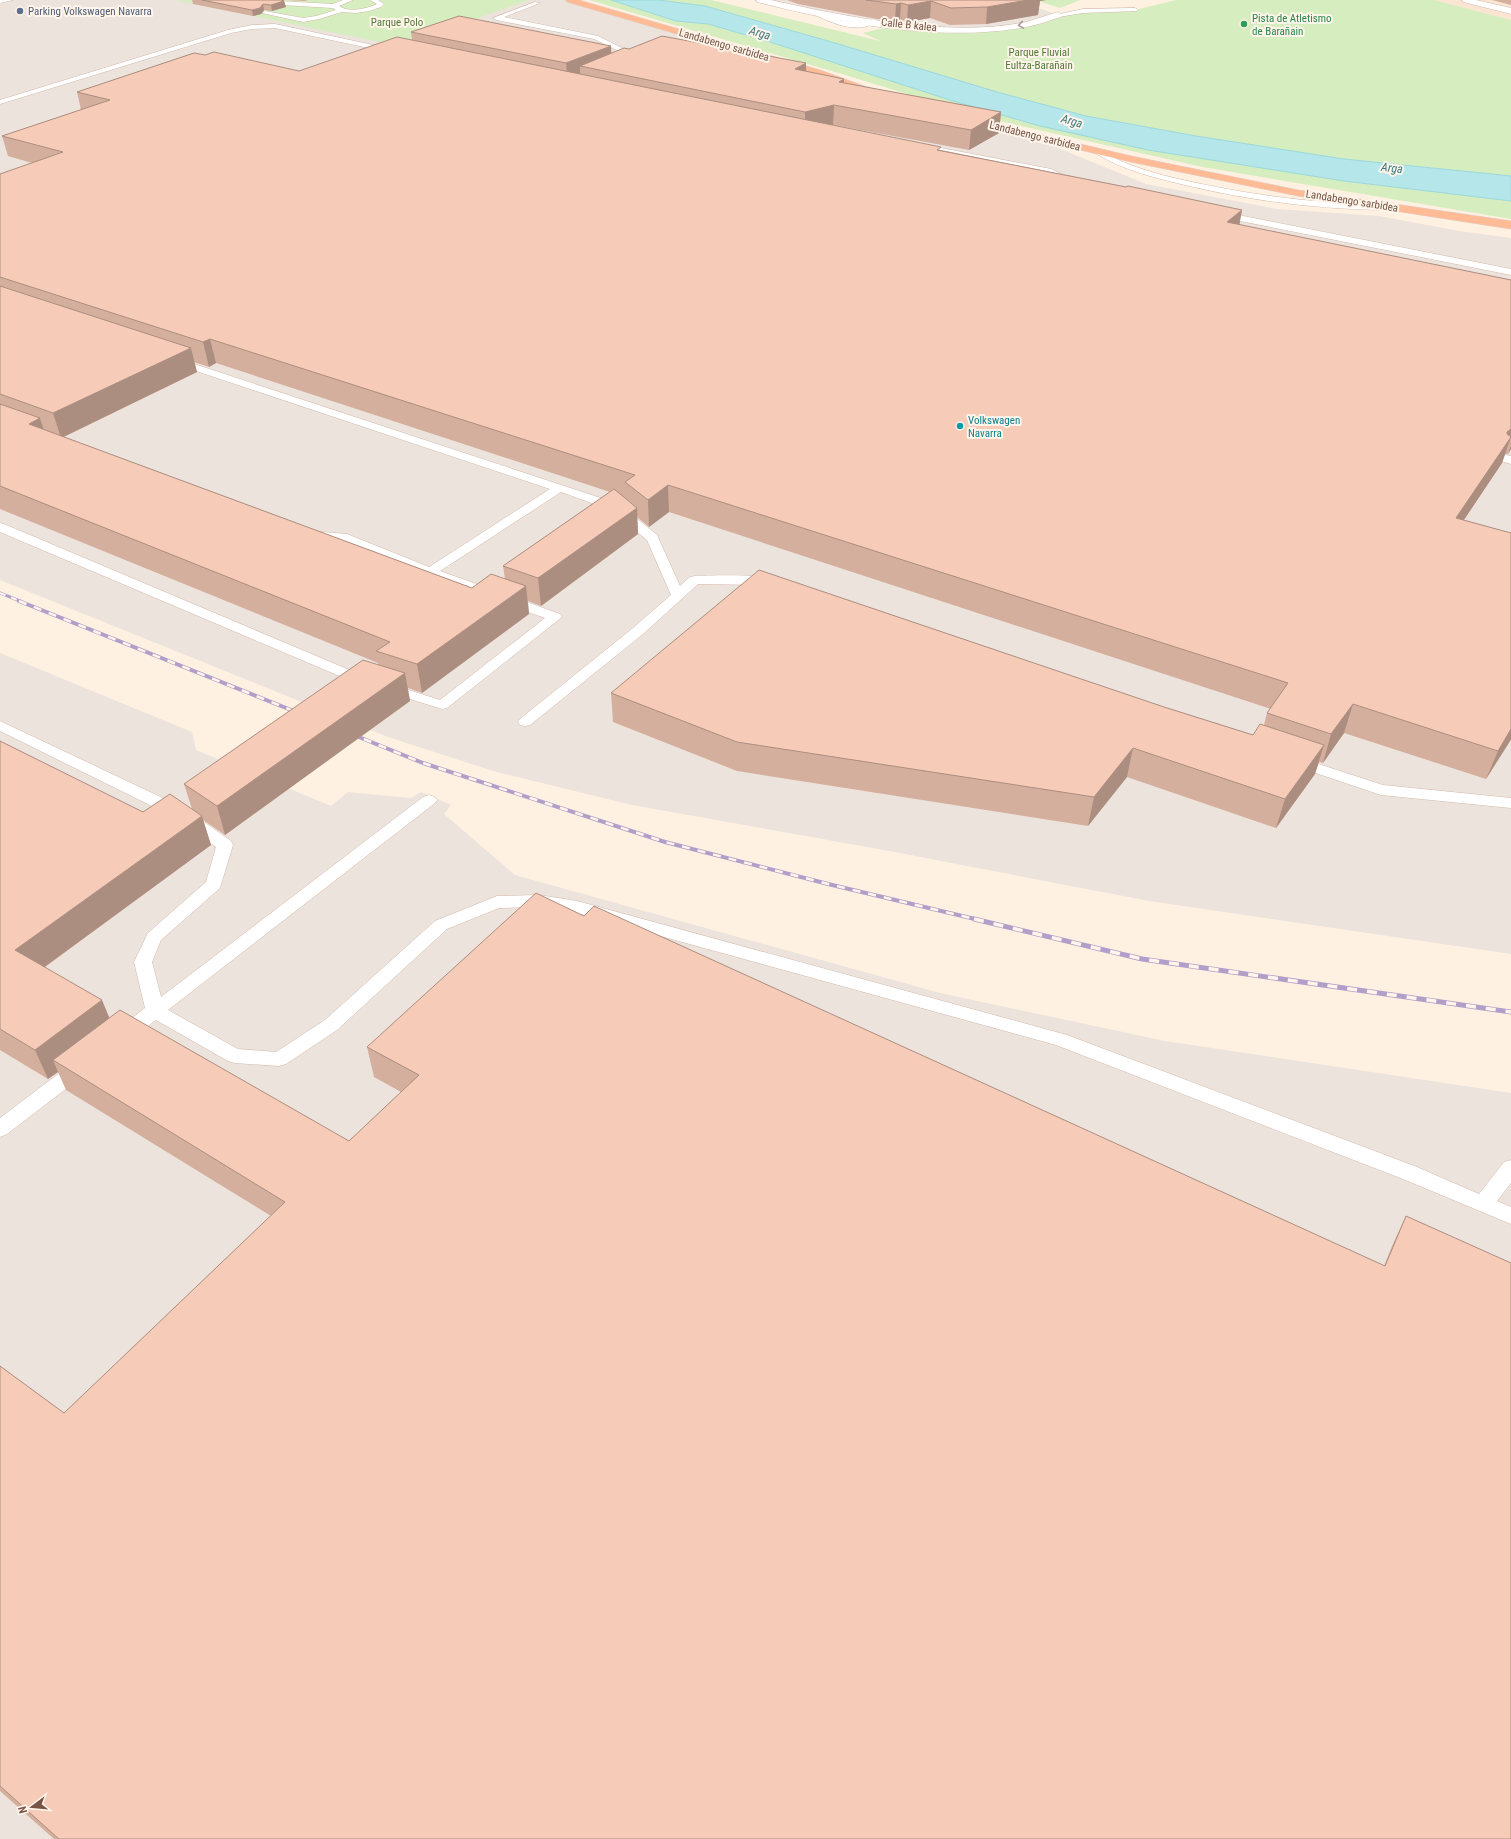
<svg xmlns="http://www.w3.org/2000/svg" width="1511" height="1839" viewBox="0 0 1511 1839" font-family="'Roboto Condensed',sans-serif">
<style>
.residential{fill:#f9e5d2}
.industrial{fill:#ede3dd}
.green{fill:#d6edbf}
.water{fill:#b4e6ea;stroke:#9ad8dc}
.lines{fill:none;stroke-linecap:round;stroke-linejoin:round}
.service-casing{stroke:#d2b9aa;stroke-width:1}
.minor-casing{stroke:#d2b9aa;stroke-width:1}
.trunk-casing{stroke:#dcd3cf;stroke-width:1}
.service{fill:#fff;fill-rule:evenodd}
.minor{fill:#fff;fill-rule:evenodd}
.trunk{fill:#febb96;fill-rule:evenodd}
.rail-far2-casing{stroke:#b29fc9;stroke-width:3}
.rail-far1-casing{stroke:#b29fc9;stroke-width:4}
.rail-casing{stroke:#b29fc9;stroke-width:5}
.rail-far2{stroke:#fff5ea;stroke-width:2;stroke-dasharray:6;stroke-linecap:butt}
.rail-far1{stroke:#fff5ea;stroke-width:2.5;stroke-dasharray:8;stroke-linecap:butt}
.rail{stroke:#fff5ea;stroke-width:3.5;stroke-dasharray:10;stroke-linecap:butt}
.wall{fill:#d4af9d;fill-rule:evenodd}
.shaded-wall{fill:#ac8e80}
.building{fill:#f6cbb7;stroke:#ac8e80}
.oneway{stroke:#ae9890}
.service-dot{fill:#5c6f8a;stroke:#fff5ea;stroke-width:1.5}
.leisure-dot{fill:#2e9e5b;stroke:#fff5ea;stroke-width:1.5}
.culture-dot{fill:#0f9aa8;stroke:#fff5ea;stroke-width:1.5}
.labels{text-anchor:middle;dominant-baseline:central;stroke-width:4;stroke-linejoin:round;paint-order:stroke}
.far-service-label{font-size:11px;fill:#4e5e75;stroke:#fff5ea;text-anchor:start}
.far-leisure-label{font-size:11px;fill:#27864d;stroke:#fff5ea;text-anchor:start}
.far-park-label{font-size:11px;fill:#527a3a;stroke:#fff5ea}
.far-street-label{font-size:11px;fill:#785446;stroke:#fff5ea}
.far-culture-label{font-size:11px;fill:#0d838f;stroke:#fff5ea;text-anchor:start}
.far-water-label{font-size:12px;font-style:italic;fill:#38797f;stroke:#fff5ea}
</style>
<rect width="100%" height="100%" fill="#fef1e2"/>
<!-- residential -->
<path class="residential" d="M 1434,0 L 1511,0 L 1511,20 Z"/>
<!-- industrial -->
<path class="industrial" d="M 0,0 L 577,0 L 849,90 L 1058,148 L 1146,184 L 1277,209 L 1379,216 L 1459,231 L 1511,238 L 1511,954 L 1149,901 L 884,850 L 632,805 L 493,771 L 388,737 L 0,580 Z
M 760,0 L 1017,0 L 1058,15 L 1044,20 L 972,30 L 892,24 Z
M 0,653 L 192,732 L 196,750 L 331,806 L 348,792 L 411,798 L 421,792 L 451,805 L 444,814 L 515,875 L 940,993 L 1165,1041 L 1511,1093 L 1511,1839 L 0,1839 Z"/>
<!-- green -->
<path class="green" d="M 175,0 L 529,0 L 399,46 Z
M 589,0 L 611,0 L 676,21 L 708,24 L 844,64 L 953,101 L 1344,181 L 1511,201 L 1511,219 L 1202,167 L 986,118 L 835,72 Z
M 659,0 L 711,0 L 880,41 L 863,33 L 891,26 L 978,32 L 1025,27 L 1058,15 L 1083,11 L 1135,10 L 1176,0 L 1434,0 L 1511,20 L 1511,176 L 1344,159 L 1196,136 L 1086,116 L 997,92 L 835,43 L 705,6 Z
M 1035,0 L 1080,0 L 1060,8 Z"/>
<!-- water -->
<path class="water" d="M 611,0 L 658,0 L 705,6 L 835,43 L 997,92 L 1086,116 L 1196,136 L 1344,159 L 1511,176 L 1511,201 L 1344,181 L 1148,150 L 1040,126 L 953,101 L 770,42 L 708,24 L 676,21 Z"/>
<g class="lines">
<defs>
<path id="service" d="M 0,0 L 13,0 L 0,3 Z
M 260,0 L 333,4 L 343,0 L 353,0 L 339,6 C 349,13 366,9 377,4 L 370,0 L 378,0 L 384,4 L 381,7 L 369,11 L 356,13 L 342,12 L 319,19 L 303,22 L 262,13 L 265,11 L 303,18 L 316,16 L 336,10 L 333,8 L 282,5 Z
M 535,2 L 540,3 L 504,17 L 598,36 L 642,58 L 631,61 L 631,57 L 594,39 L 496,20 L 493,18 Z
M 1135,8 L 1138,10 L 1137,11 L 1083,13 L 1058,17 L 1055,15 L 1083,9 Z
M 811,11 L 815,11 C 837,21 850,25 874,19 L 877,21 C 859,36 829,22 811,13 Z
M 275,24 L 392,49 L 396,51 L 392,53 L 275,28 L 252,29 L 231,33 L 0,104 L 0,100 L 228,30 L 252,25 Z
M 915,143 L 1051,169 L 1078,182 L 1074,185 L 1049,174 L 918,147 L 915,147 Z
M 1095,149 C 1102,148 1106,153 1111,156 C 1127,165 1145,170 1162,175 C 1235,193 1309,204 1384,204 L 1388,207 L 1384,210 C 1318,209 1253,201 1189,186 C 1156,178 1124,171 1095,153 Z
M 1218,211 L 1511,269 L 1511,275 L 1215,216 L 1214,214 L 1215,212 Z
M 173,357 L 619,504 L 657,535 L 680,586 L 690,577 L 695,576 C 710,576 767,572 776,584 L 774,587 L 769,588 L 760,585 L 698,584 L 643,634 L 530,725 L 525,726 L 520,725 L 518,722 L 520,719 L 633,628 L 671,595 L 647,540 L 611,510 L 561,492 L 440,571 L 560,614 L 562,617 L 447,708 L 442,709 L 349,680 L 0,532 L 0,523 L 4,524 L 359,674 L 440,700 L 545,618 L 425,575 L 341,541 L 310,539 L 306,538 L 304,535 L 306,532 L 310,531 L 347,534 L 429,567 L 550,489 L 169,362 L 168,360 L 169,358 Z
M 1505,455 L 1511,456 L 1511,464 L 1501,461 L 1499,459 Z
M 0,721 L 184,808 L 231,841 L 233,845 L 220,888 L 161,940 L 152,962 L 161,997 L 423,797 L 429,795 L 435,797 L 437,800 L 435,803 L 168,1010 L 238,1049 L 276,1052 L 325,1020 L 435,921 L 497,896 L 539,895 L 577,901 L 1067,1035 L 1417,1167 L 1479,1194 L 1504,1162 L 1511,1160 L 1511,1183 L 1497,1201 L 1511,1207 L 1511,1224 L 1403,1179 L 1056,1045 L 577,913 L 539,907 L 499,908 L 447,929 L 337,1030 L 286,1064 L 279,1066 L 235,1063 L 228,1061 L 156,1020 C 144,1028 130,1045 116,1041 L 113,1036 L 116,1031 L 145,1008 L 134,962 L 148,933 L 206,882 L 216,847 L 172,816 L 0,731 Z
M 1294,756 L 1383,785 L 1511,798 L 1511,808 L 1381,795 L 1289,764 L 1286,761 L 1289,758 Z
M 81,1060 L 88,1062 L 90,1067 L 88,1072 L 7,1134 L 0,1137 L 0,1118 L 74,1062 Z"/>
<path id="minor" d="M 756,0 L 771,0 C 846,17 950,38 1026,22 C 1037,19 1047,15 1058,12 L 1062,15 L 1061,17 C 1050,20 1038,25 1026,27 C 940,43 841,23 757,2 Z
M 1462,0 L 1476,0 L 1511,8 L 1511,14 L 1463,2 Z"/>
<path id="trunk" d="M 566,0 L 579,0 L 820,70 L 883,93 L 885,95 L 880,98 L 877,97 L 814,74 L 567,2 Z
M 971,118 L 1131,156 L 1298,190 L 1511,221 L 1511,229 L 1298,196 L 1131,162 L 967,123 L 966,121 Z"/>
</defs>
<!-- service casing -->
<use href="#service" class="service-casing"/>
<!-- minor casing -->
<use href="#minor" class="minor-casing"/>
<!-- trunk casing -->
<use href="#trunk" class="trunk-casing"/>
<!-- service -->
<use href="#service" class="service"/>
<!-- minor -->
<use href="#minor" class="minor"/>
<!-- trunk -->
<use href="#trunk" class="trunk"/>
<defs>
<path id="rail-far2" d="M 0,593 L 22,602"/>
<path id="rail-far1" d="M 19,601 L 301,714
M 349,733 L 423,763 L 665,842 L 828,884 L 979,920"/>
<path id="rail" d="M 974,919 L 1142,959 L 1511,1012"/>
</defs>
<!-- rail-far2 casing -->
<use href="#rail-far2" class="rail-far2-casing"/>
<!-- rail-far1 casing -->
<use href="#rail-far1" class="rail-far1-casing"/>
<!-- rail casing -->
<use href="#rail" class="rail-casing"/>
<!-- rail-far2 -->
<use href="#rail-far2" class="rail-far2"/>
<!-- rail-far1 -->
<use href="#rail-far1" class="rail-far1"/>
<!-- rail -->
<use href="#rail" class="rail"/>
</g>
<!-- wall -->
<path class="wall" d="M 192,0 L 281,0 L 284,1 L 286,7 L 272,11 L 264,10 L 261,14 L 253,16 L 193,4 Z
M 287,0 L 308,0 L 305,1 Z
M 787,0 L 1046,0 L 1040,1 L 1038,15 L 986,24 L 950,25 L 930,18 L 907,22 L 900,20 L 895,21 L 877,19 L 798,4 Z
M 1492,0 L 1511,0 L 1511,5 Z
M 411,32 L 612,53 L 629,49 L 806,63 L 806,72 L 844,83 L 1001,112 L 999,133 L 969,150 L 833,125 L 831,125 L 941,150 L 1126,187 L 1242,210 L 1239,225 L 1511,280 L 1511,449 L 1508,454 L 1505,454 L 1502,463 L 1464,520 L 1511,533 L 1511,741 L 1510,741 L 1486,779 L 1344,733 L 1323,763 L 1319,762 L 1315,774 L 1276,828 L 1127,777 L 1088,826 L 737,771 L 613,722 L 611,693 L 1164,707 L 1253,735 L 1264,725 L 1267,713 L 1271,709 L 669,512 L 649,527 L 637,517 L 638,534 L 541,606 L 528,601 L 529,614 L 422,693 L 408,688 L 410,701 L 225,835 L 203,820 L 211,845 L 45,967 L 109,1017 L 349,1141 L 401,1092 L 374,1077 L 367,1047 L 584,916 L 1384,1266 L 1392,1246 L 1406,1216 L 1511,1839 L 54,1839 L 0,1791 L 0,1366 L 64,1413 L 271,1216 L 66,1090 L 58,1072 L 48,1079 L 0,1050 L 0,741 L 143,812 L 192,809 L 184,784 L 378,664 L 378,663 L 0,509 L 0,174 L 32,163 L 8,156 L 2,136 L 81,110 L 77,92 L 205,55 L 299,71 L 412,40 ZM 194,362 L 209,367 L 216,363 L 610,492 L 503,566 L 505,579 L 472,588 L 64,437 L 197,372 Z"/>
<!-- shaded-wall -->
<path class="shaded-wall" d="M 1028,0 L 1046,0 L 1040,1 L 1038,15 L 986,24 L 987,7 Z
M 284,1 L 286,7 L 272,11 L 271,5 Z
M 931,1 L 930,18 L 907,22 L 908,5 Z
M 901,3 L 900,20 L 895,21 L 896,4 Z
M 263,4 L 264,10 L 261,14 L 253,16 L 252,10 Z
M 611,46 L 612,65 L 580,66 L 580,77 L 568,82 L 566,63 Z
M 806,63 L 806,82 L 795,69 Z
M 844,79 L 844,99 L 839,82 Z
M 834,105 L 833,125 L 805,132 L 805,112 Z
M 1001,112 L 999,133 L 969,150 L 971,130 Z
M 1242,210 L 1238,232 L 1227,222 Z
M 210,339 L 216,363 L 209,367 L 203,342 Z
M 191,348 L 197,372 L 61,438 L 53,413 Z
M 40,418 L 48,444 L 29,424 Z
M 1511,429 L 1511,434 L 1509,439 L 1511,437 L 1502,463 L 1447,545 L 1456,518 L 1507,432 Z
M 1511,445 L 1511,449 L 1508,454 Z
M 668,485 L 669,512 L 649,527 L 648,500 Z
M 637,508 L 638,534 L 541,606 L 538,578 Z
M 526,586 L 529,614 L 422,693 L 417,664 Z
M 405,673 L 410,701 L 225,835 L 217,806 Z
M 1353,704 L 1344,733 L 1323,763 L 1331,734 Z
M 1511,729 L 1511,739 L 1510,741 L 1486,779 L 1498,751 Z
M 1324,745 L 1315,774 L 1276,828 L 1285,799 Z
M 1133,748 L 1127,777 L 1088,826 L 1094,797 Z
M 202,816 L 211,845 L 28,979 L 15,950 Z
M 102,1000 L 114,1029 L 53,1060 L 58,1072 L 48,1079 L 35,1050 Z"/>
<!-- building -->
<path class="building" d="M 202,0 L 281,0 L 284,1 L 271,5 L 263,4 L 260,8 L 252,10 Z
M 866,0 L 1028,0 L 987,7 L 951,8 L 931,1 L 908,5 L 901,3 L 896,4 Z
M 459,16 L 611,46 L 566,63 L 411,32 Z
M 662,36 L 806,63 L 795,69 L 844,79 L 839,82 L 1001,112 L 971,130 L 834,105 L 805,112 L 580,66 L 624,48 L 629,49 Z
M 397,37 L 941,147 L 937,150 L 1126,187 L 1128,186 L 1242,210 L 1227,222 L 1511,280 L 1511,429 L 1507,432 L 1507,434 L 1511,437 L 1456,518 L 1511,533 L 1511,729 L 1498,751 L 1353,704 L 1331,734 L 1267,713 L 1288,683 L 668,485 L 648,500 L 625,482 L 635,475 L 210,339 L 203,342 L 0,277 L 0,174 L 63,152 L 2,136 L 110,100 L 77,92 L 194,53 L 205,55 L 214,52 L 299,71 Z
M 0,286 L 191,348 L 53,413 L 0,394 Z
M 0,404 L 40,418 L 29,424 L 472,588 L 491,574 L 526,586 L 417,664 L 376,651 L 390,642 L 0,486 Z
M 614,489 L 637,508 L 538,578 L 503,566 Z
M 759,570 L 1164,707 L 1253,735 L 1260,724 L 1324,745 L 1285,799 L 1133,748 L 1094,797 L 737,742 L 611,693 Z
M 363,660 L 405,673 L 217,806 L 184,784 Z
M 0,741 L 143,812 L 170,794 L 202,816 L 15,950 L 102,1000 L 35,1050 L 0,1029 Z
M 536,893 L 584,916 L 594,906 L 1385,1266 L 1406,1216 L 1511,1263 L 1511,1839 L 59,1839 L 0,1786 L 0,1366 L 64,1413 L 285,1202 L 53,1060 L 120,1010 L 349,1141 L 419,1075 L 367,1047 Z"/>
<!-- one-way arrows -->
<defs><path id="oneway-chevron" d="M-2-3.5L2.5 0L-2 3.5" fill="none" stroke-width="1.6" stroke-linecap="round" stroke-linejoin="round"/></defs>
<use class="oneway" href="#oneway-chevron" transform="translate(1021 25) rotate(171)"/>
<!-- markers -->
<circle class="service-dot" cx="20" cy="11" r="4"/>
<circle class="leisure-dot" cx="1244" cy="24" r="4"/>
<circle class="culture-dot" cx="960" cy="426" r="4"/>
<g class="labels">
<!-- far-service labels -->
<g class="far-service-label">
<text x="28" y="11">Parking Volkswagen Navarra</text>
</g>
<!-- far-leisure labels -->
<g class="far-leisure-label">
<text x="1252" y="18">Pista de Atletismo<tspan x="1252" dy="13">de Barañain</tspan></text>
</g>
<!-- far-park labels -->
<g class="far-park-label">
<text x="397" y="22">Parque Polo</text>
<text x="1039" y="52">Parque Fluvial<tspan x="1039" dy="13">Eultza-Barañain</tspan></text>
</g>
<!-- far-street labels -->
<g class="far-street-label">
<text transform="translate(909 25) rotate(6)">Calle B kalea</text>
<text transform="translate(724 45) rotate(16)">Landabengo sarbidea</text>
<text transform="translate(1035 136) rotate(14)">Landabengo sarbidea</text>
<text transform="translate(1352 201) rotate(9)">Landabengo sarbidea</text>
</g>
<!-- far-culture labels -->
<g class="far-culture-label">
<text x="968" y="420">Volkswagen<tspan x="968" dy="13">Navarra</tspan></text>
</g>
<!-- far-water labels -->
<g class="far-water-label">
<text transform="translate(760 33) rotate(16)">Arga</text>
<text transform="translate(1072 121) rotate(16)">Arga</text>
<text transform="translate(1392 168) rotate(7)">Arga</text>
</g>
</g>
<!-- north arrow -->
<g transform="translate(32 1807) rotate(254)" stroke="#fff5ea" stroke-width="3" paint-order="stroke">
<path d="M0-3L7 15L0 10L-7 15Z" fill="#785446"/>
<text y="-6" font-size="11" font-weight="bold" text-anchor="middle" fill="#785446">N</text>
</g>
</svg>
